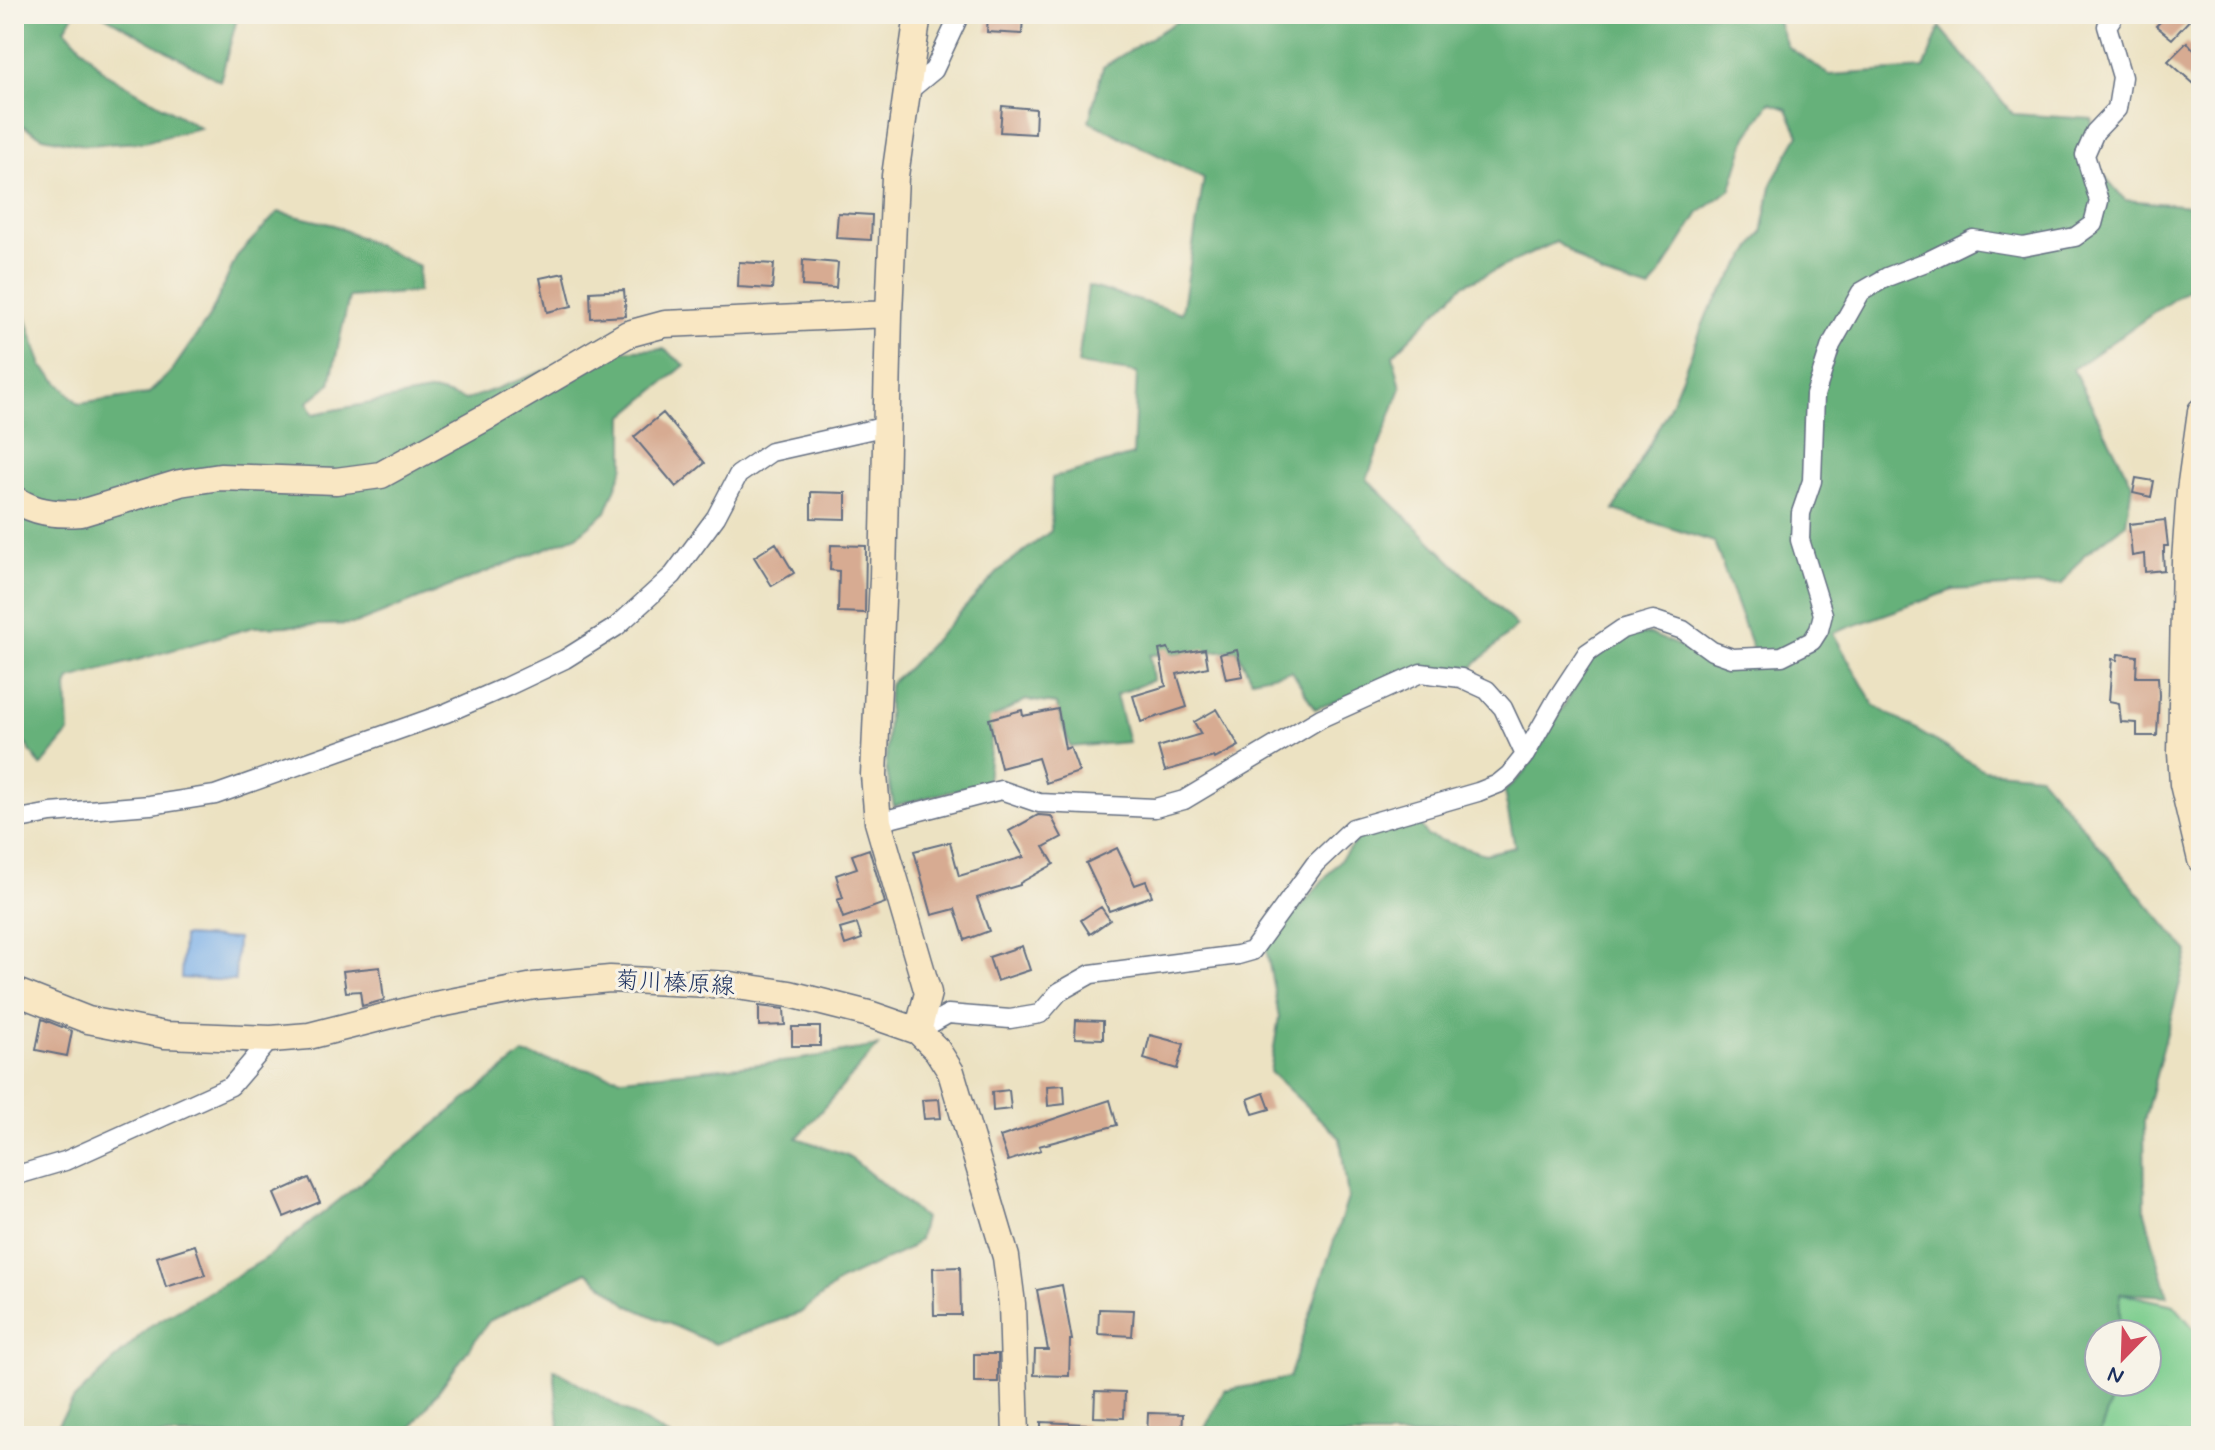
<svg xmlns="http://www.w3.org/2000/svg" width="2215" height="1450" viewBox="0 0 2215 1450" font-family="Mynerve,'Klee One',sans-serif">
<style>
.green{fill:#7ece8f;stroke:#4c7e76;stroke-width:2}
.forest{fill:#66b17a;stroke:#40706c;stroke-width:2}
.water{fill:#7cb0e9;stroke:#4c70a4;stroke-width:2}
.building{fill:#d7ab92}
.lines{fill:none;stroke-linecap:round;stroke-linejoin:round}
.street-casing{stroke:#646e81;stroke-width:21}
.secondary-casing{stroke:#646e81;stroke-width:29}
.street{stroke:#fff;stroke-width:18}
.secondary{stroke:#f9e7c3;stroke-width:26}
.labels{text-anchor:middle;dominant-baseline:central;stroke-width:6;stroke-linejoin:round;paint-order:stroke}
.street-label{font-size:24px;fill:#1b2f5e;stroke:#f7f3e8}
</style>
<rect width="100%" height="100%" fill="#f7f3e8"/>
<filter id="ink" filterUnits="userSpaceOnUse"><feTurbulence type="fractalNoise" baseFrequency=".0125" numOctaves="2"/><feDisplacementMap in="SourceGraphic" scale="16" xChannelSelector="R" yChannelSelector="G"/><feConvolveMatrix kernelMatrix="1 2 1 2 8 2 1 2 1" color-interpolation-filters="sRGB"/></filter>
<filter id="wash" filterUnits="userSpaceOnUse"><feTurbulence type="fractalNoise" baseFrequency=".006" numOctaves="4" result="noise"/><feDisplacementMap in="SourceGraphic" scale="32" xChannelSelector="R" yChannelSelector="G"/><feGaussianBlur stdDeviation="1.8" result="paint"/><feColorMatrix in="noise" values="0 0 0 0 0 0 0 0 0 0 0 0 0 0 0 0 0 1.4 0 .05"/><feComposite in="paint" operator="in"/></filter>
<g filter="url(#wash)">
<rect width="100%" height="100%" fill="#ece2c2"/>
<!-- green -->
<path class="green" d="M 2120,1293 L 2174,1305 L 2201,1337 L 2201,1436 L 2099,1436 L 2117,1382 L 2147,1382 L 2147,1334 L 2120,1334 Z"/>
<!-- forest -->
<path class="forest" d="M 14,14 L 74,14 L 65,29 L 105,73 L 200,128 L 144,142 L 84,145 L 43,137 L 14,121 Z
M 101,14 L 238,14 L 238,15 L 220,81 Z
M 1189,14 L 1775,14 L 1787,46 L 1829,75 L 1924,69 L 1940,27 L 2013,114 L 2092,119 L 2088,157 L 2125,200 L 2201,207 L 2201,280 L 2073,369 L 2132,484 L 2126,523 L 2084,555 L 2062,584 L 1953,590 L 1833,633 L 1874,705 L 1984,770 L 2039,775 L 2188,952 L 2144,1121 L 2145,1212 L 2168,1296 L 2120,1293 L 2120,1334 L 2099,1334 L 2099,1382 L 2117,1382 L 2099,1436 L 1201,1436 L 1224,1391 L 1289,1378 L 1348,1198 L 1340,1138 L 1270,1072 L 1279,1017 L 1266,948 L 1360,836 L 1415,816 L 1427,836 L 1485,854 L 1515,847 L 1504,792 L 1524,773 L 1595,653 L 1626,635 L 1650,634 L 1731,667 L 1758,664 L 1714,542 L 1614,510 L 1670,406 L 1708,312 L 1762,233 L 1772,182 L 1799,135 L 1787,109 L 1770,103 L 1747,136 L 1731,189 L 1699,213 L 1650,290 L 1602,275 L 1556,242 L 1463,285 L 1393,355 L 1401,388 L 1367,479 L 1517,626 L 1464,675 L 1422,670 L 1315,709 L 1292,671 L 1251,679 L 1237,650 L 1150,655 L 1153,680 L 1116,695 L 1128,742 L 1070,747 L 1056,704 L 1026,700 L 993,718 L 987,782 L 894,806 L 886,768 L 889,684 L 909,667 L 1003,567 L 1051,531 L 1052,478 L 1133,455 L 1137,373 L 1078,364 L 1088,286 L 1182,313 L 1204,178 L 1089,121 L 1103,67 Z
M 278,212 L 334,225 L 419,266 L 418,292 L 349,297 L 330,384 L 308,402 L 313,414 L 433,391 L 466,400 L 597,351 L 664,349 L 685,365 L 624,416 L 624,466 L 606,512 L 577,536 L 355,624 L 253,627 L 70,679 L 67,687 L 69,733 L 41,766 L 14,728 L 14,292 L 18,293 L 42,366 L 79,404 L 148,394 L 171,372 L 210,316 L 237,256 Z
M 878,1046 L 797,1138 L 847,1155 L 924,1218 L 919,1239 L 909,1249 L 842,1280 L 800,1313 L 715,1344 L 629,1306 L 587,1272 L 489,1321 L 406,1436 L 50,1436 L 74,1399 L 150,1326 L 265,1259 L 523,1054 L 622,1078 L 791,1061 Z
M 554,1369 L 669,1436 L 560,1436 Z"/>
<!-- water -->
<path class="water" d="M 183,936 L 237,939 L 235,981 L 181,978 Z"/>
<g id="blocks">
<!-- building -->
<path class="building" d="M 988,14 L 1023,14 L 1022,34 L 987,32 Z
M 2168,14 L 2195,14 L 2172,39 L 2156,26 Z
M 2187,42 L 2201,58 L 2201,90 L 2168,61 Z
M 1002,106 L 1036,109 L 1035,134 L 1000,132 Z
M 838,213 L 872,215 L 871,240 L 836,238 Z
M 803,260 L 838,263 L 836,288 L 802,286 Z
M 739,262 L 774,264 L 772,289 L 738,287 Z
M 564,273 L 572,306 L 547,312 L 540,278 Z
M 624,290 L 626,316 L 591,318 L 590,292 Z
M 663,413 L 705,463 L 676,487 L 634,437 Z
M 2136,478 L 2154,481 L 2151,497 L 2133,493 Z
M 811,492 L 846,493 L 846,519 L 811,518 Z
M 2165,520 L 2168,546 L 2164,546 L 2164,552 L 2163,552 L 2164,570 L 2145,572 L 2144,554 L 2132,556 L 2129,524 Z
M 776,543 L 794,573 L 772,586 L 754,557 Z
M 831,545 L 866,546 L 865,613 L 838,612 L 839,571 L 830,570 Z
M 1168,648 L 1171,655 L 1205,649 L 1208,667 L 1177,674 L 1187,707 L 1141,722 L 1133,696 L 1166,686 L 1159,650 Z
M 1237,650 L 1243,676 L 1226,679 L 1220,654 Z
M 2118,654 L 2137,656 L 2136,677 L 2158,677 L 2159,695 L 2157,736 L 2137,736 L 2137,723 L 2121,722 L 2119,703 L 2109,701 L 2112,659 L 2117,660 Z
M 1058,709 L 1065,749 L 1070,747 L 1079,772 L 1046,783 L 1038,758 L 1001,768 L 989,719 L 1022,710 L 1023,716 Z
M 1217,709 L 1239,746 L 1215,759 L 1214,757 L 1165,771 L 1158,747 L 1201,734 L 1194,722 Z
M 1038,815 L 1051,816 L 1062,837 L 1044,847 L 1054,864 L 1020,883 L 1020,885 L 977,898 L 989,931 L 965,940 L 955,909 L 932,915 L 914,851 L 950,842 L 959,876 L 1024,857 L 1009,831 Z
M 1117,848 L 1135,885 L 1146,881 L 1152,896 L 1109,911 L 1086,863 Z
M 869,849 L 885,903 L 843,918 L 837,900 L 843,898 L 836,875 L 857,868 L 852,855 Z
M 1101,907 L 1110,920 L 1090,934 L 1081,920 Z
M 857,924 L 862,939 L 845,945 L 840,929 Z
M 1022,946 L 1030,970 L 997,981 L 989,957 Z
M 380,967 L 384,1000 L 362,1006 L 360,991 L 346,992 L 343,971 Z
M 759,1006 L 784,1009 L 785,1025 L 759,1026 Z
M 42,1019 L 72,1031 L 67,1056 L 36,1050 Z
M 1076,1020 L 1103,1021 L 1103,1039 L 1075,1038 Z
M 792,1027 L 820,1027 L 820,1046 L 792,1046 Z
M 1150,1035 L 1184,1044 L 1177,1069 L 1144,1059 Z
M 1064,1085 L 1065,1104 L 1048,1106 L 1047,1086 Z
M 1009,1090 L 1011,1109 L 993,1111 L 992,1092 Z
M 1264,1093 L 1270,1109 L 1253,1114 L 1248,1099 Z
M 939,1099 L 941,1118 L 924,1119 L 922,1100 Z
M 1110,1100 L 1117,1125 L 1039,1146 L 1041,1150 L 1008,1161 L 1000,1137 Z
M 309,1178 L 320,1202 L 284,1217 L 274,1194 Z
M 195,1245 L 205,1275 L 166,1287 L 157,1257 Z
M 960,1267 L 961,1315 L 934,1315 L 933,1268 Z
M 1062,1285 L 1072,1340 L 1070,1340 L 1069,1376 L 1034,1375 L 1035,1350 L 1048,1350 L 1037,1290 Z
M 1099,1309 L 1134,1310 L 1132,1336 L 1098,1334 Z
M 974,1354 L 998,1354 L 998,1382 L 974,1382 Z
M 1095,1391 L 1125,1392 L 1124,1418 L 1094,1417 Z
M 1148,1413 L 1183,1414 L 1182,1436 L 1147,1436 Z
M 1041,1422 L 1086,1424 L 1086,1436 L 1041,1436 Z"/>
</g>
</g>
<g filter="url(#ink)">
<use href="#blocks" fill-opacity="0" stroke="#646e81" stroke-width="2"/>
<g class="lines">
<defs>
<path id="street" d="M 905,94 L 934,70 L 960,14
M 14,820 L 51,813 L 150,805 L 215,795 L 446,713 L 506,687 L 565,659 L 616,627 L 673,575 L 716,517 L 738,475 L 771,452 L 887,426
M 878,822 L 1001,790 L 1039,803 L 1155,808 L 1184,800 L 1321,718 L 1421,673 L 1461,678 L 1487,690 L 1503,708 L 1525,755
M 918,1031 L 948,1014 L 1010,1019 L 1040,1014 L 1059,992 L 1091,974 L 1238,955 L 1252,951 L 1315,864 L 1353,828 L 1478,792 L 1498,784 L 1509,775 L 1525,755 L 1558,697 L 1587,653 L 1622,629 L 1653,620 L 1683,630 L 1712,651 L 1732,658 L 1782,656 L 1812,641 L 1819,630 L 1823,614 L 1800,540 L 1801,513 L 1812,481 L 1815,395 L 1831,345 L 1861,292 L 1887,277 L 1926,262 L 1973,239 L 2023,247 L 2075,237 L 2093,224 L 2099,201 L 2085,155 L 2095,132 L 2117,109 L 2122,77 L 2107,26 L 2115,14
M 14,1176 L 65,1161 L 231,1086 L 271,1039"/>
<path id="secondary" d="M 918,14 L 895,176 L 889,314 L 883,578 L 874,775 L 878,822 L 928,993 L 918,1031
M 2201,411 L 2190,490 L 2185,561 L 2181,753 L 2183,784 L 2201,860
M 14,498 C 32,512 58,515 81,513 L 180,483 L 220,477 L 336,481 L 381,475 L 490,415 L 628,334 L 665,324 L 889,314
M 14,991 L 88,1020 L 165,1035 L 271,1039 L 309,1036 L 419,1008 L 534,986 L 610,979 L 730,985 L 790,994 L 869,1014 L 918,1031 L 937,1050 L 951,1072 L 1006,1257 L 1012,1304 L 1016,1436"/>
</defs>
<!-- street casing -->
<use href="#street" class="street-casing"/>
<!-- secondary casing -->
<use href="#secondary" class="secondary-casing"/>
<!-- street -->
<use href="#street" class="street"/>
<!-- secondary -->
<use href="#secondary" class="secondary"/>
</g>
</g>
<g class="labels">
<!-- street labels -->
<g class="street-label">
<text transform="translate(675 984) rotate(3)">菊川榛原線</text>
</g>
</g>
<!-- margin -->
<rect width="2215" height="1450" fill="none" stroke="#f7f3e8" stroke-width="48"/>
<!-- north arrow -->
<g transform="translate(2123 1358) rotate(203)"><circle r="38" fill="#f7f3e8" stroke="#9fa5b1" stroke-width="2"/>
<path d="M0-6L14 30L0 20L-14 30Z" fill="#d1495b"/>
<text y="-12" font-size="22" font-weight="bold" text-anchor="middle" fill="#1b2f5e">N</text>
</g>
</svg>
